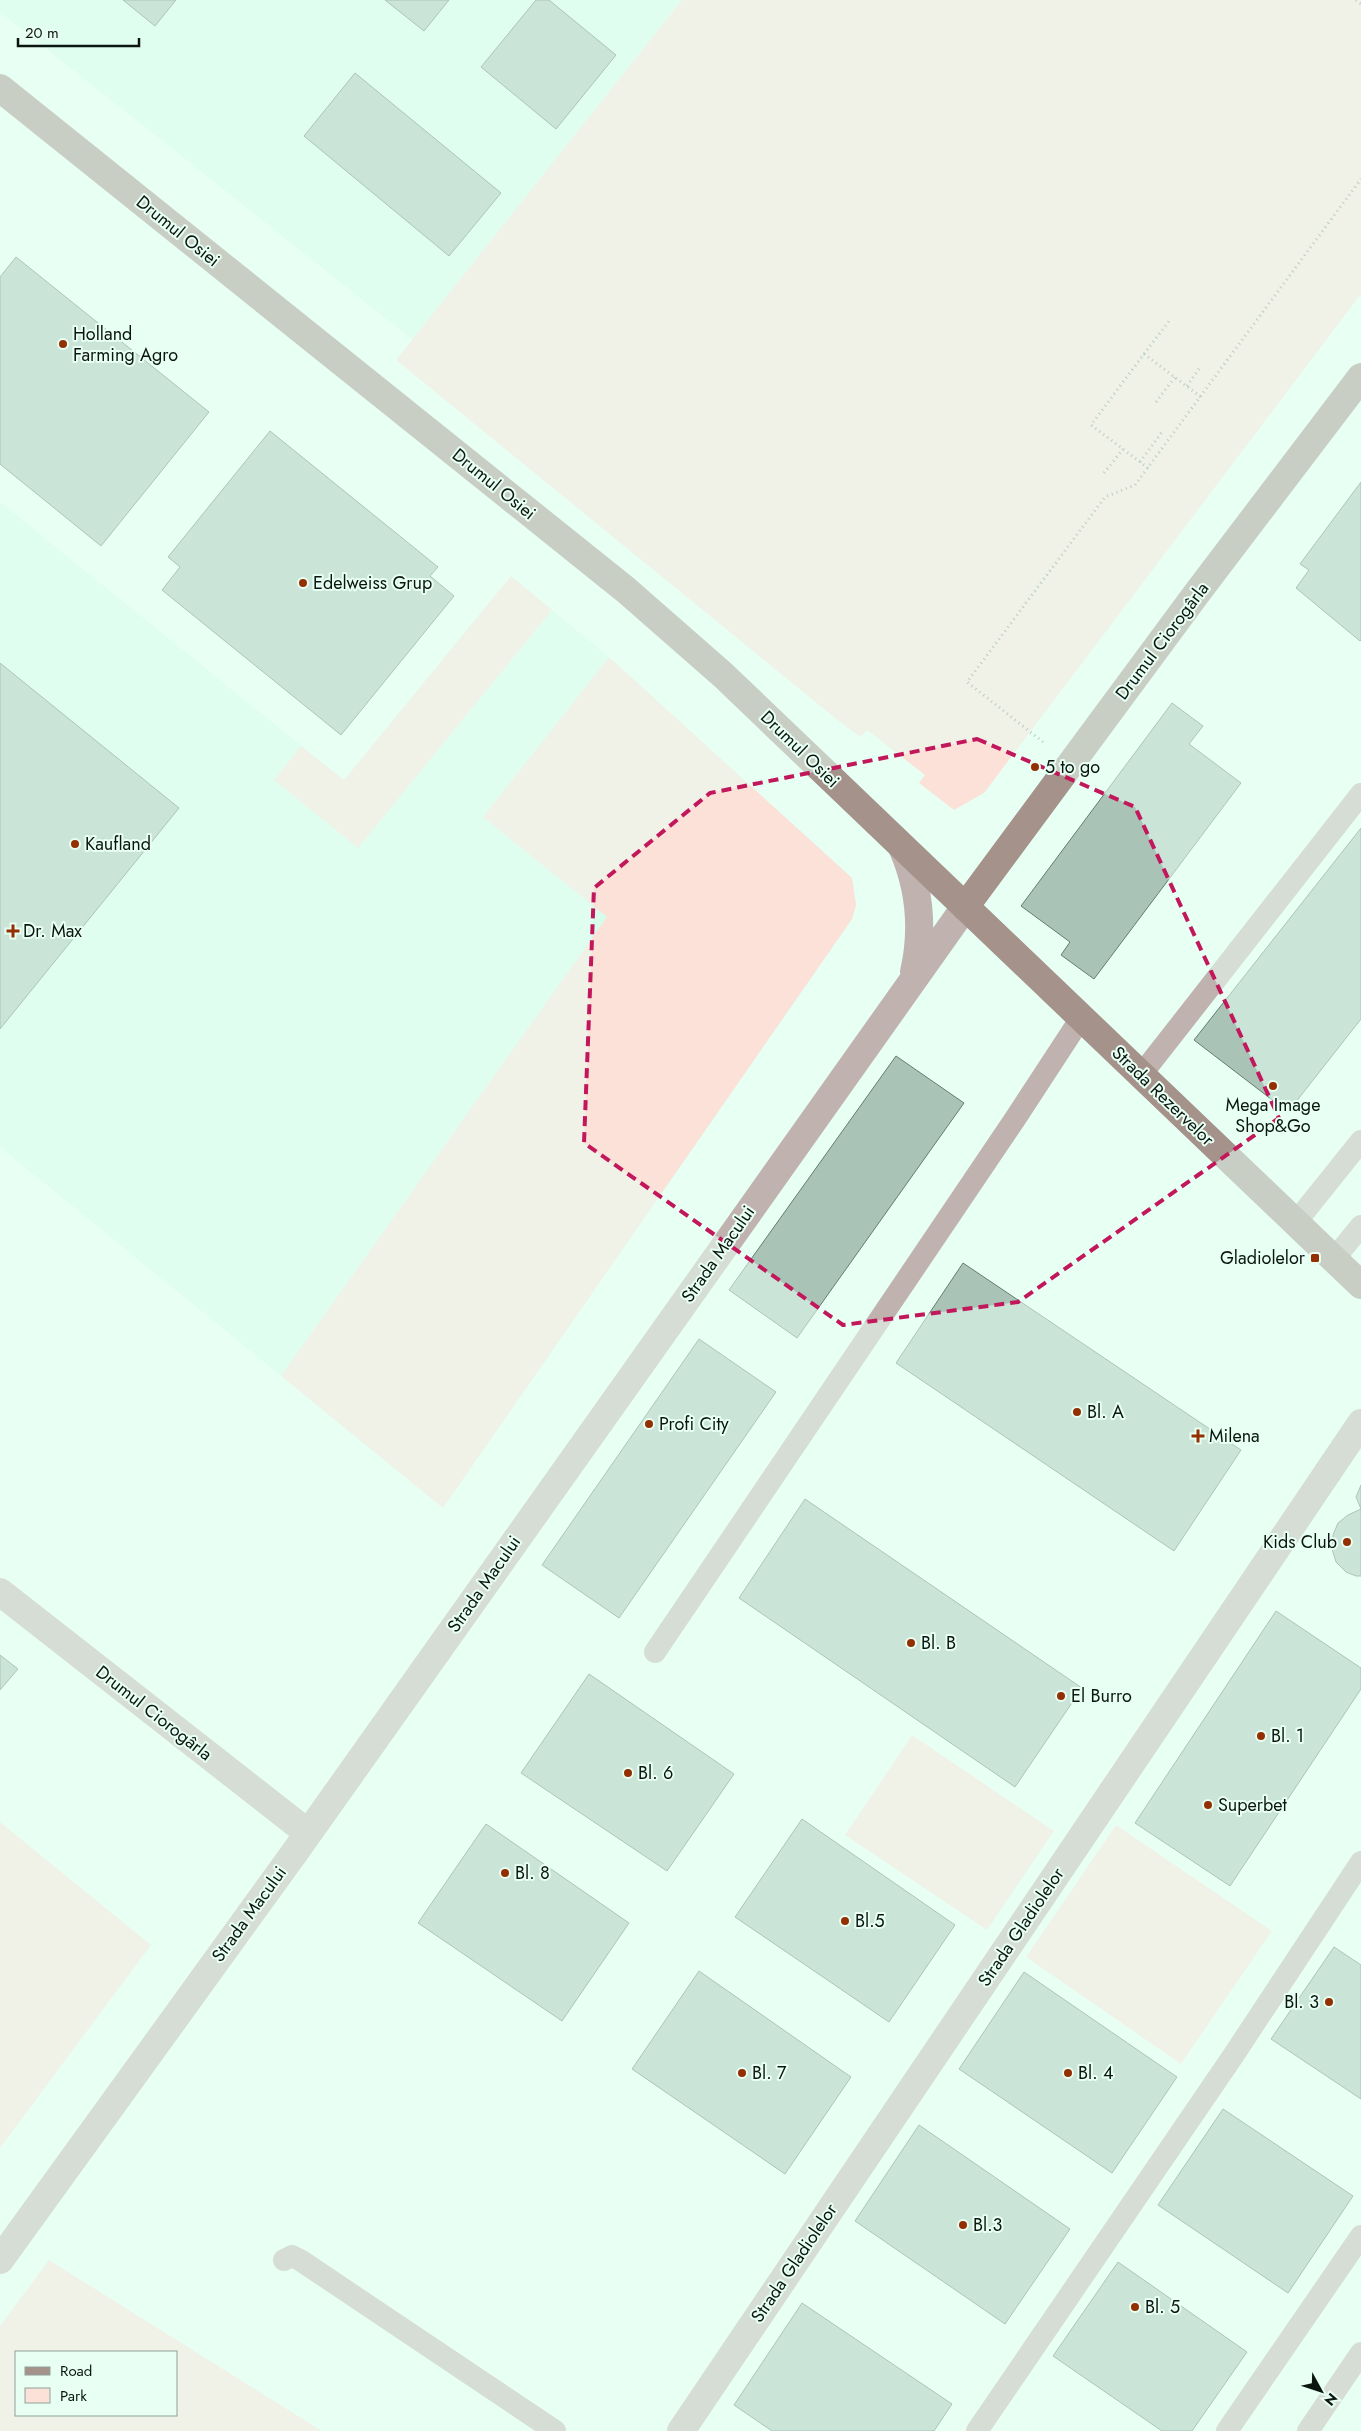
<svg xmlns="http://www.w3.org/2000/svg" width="1361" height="2431" viewBox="0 0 1361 2431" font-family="Jost,sans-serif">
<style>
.built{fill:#d7fcea}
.green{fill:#fbe1d8;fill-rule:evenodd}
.building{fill:#a9c4b7;stroke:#637d71}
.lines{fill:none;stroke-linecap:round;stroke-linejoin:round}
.path{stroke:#809189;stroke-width:3;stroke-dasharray:1 4;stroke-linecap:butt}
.lane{stroke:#c0b3af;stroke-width:22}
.street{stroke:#c0b3af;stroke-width:28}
.secondary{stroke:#a4928b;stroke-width:28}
.marked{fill:none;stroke:#c2185b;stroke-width:4;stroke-dasharray:10 6;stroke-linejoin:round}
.poi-dot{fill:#932f00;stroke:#e8fff4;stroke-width:2}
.labels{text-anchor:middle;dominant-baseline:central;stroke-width:4;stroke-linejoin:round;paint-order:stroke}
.street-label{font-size:18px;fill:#0c1611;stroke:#e8fff4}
.poi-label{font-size:18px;fill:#0c1611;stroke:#e8fff4;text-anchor:start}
</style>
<rect width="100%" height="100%" fill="#e8fff4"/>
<!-- built -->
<path class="built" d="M 0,0 L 682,0 L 413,340 L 0,12 Z
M 0,502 L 344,780 L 511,576 L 609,657 L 852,878 L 856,905 L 852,919 L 443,1508 L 0,1147 Z"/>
<!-- green -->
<path class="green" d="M 682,0 L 1361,0 L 1361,294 L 984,793 L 954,810 L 919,783 L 925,775 L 867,730 L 860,737 L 835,718 L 396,360 Z
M 511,576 L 552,610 L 358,848 L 274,780 L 301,746 L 344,780 Z
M 609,657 L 852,878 L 856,905 L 852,919 L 443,1508 L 281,1376 L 607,917 L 483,817 Z
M 912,1735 L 1054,1831 L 987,1930 L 845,1835 Z
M 0,1822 L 151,1945 L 0,2148 Z
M 1116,1825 L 1272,1931 L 1181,2064 L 1026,1957 Z
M 49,2260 L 322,2431 L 0,2431 L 0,2326 ZM 16,2352 L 176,2352 L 176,2415 L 16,2415 Z"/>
<!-- building -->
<path class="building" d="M 123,0 L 176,0 L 155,26 Z
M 385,0 L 449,0 L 424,31 Z
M 536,0 L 549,0 L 616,55 L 556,129 L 481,67 Z
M 355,73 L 501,193 L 449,256 L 304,136 Z
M 16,257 L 209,412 L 101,546 L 0,464 L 0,277 Z
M 270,431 L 438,567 L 430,576 L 454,596 L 341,735 L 162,590 L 180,567 L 168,557 Z
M 1361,482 L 1361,640 L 1360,641 L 1296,588 L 1309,570 L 1300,564 Z
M 0,663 L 179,808 L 0,1029 Z
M 1172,703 L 1203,726 L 1189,744 L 1241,783 L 1094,979 L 1061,955 L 1070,942 L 1021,906 Z
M 1361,828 L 1361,1019 L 1288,1112 L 1194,1040 Z
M 896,1056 L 964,1103 L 797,1338 L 729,1290 Z
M 963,1263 L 1241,1450 L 1174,1551 L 896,1363 Z
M 699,1339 L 776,1392 L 619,1618 L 542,1565 Z
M 1361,1485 L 1361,1509 L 1356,1497 Z
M 805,1499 L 1082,1688 L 1015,1787 L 739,1598 Z
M 1361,1509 L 1361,1576 L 1356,1576 L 1346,1572 L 1336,1562 L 1332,1549 L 1333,1535 L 1338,1523 L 1348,1515 Z
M 1276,1611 L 1361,1668 L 1361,1689 L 1230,1886 L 1135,1823 Z
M 0,1655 L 18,1669 L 0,1690 Z
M 589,1674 L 734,1774 L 667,1871 L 521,1773 Z
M 802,1819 L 955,1925 L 889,2022 L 735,1917 Z
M 486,1824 L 629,1923 L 562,2021 L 418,1923 Z
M 1334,1947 L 1361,1965 L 1361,2099 L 1271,2039 Z
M 699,1971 L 851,2077 L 785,2174 L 632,2069 Z
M 1024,1972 L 1177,2077 L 1112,2173 L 959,2069 Z
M 1223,2109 L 1353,2196 L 1288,2293 L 1158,2205 Z
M 919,2125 L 1070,2229 L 1005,2324 L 855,2221 Z
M 1118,2262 L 1247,2352 L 1192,2431 L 1162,2431 L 1053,2356 Z
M 802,2303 L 952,2404 L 934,2431 L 772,2431 L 734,2405 Z"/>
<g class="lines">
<!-- path -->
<path class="path" d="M 1356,0 L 1361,4
M 1144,354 L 1169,321
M 1187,386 L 1201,366
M 1156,402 L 1175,377
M 1140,462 L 1162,432
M 1148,468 L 1091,425 L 1144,354 L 1201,397
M 1104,473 L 1123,449
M 1043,742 L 967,682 L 1105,497 L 1135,485 L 1361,179"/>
<!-- lane -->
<path class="lane" d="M 1141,1075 L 1361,794
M 1296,1222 L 1361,1141
M 1334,1259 L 1361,1226
M 655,1652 L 1015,1119 L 1081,1018
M 284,2260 L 292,2256 L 300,2260 L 555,2431
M 977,2431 L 1233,2056 L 1361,1862
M 1227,2431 L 1361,2236
M 1308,2431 L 1361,2353"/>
<!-- street -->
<path class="street" d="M 902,847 C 920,888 924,928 914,972
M 0,1592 L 308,1833
M 0,2260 L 295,1852 L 965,907
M 681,2431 L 1361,1423"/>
<!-- secondary -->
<path class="secondary" d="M 0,88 L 626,590 L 723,675 L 1361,1285
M 965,907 L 1197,593 L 1361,377"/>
</g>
<!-- marked area -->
<path d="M0 0H1361V2431H0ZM 977,739 L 1135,807 L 1279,1118 L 1018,1302 L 843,1325 L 584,1143 L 594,888 L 710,793 Z" fill="#e8fff4" fill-opacity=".55" fill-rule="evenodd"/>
<path class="marked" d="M 977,739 L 1135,807 L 1279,1118 L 1018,1302 L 843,1325 L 584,1143 L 594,888 L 710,793 Z"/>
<!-- markers -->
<g class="poi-dot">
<circle cx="63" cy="344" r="5"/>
<circle cx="303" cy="583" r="5"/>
<circle cx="1035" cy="767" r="5"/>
<circle cx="75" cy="844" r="5"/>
<path d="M10.5 923.5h5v5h5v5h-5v5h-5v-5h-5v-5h5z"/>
<circle cx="1273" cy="1086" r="5"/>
<rect x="1310" y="1253" width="10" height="10" rx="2.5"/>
<circle cx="1077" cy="1412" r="5"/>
<circle cx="649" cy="1424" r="5"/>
<path d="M1195.5 1428.5h5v5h5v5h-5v5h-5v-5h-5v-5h5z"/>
<circle cx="1347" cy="1542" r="5"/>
<circle cx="911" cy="1643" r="5"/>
<circle cx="1061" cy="1696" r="5"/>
<circle cx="1261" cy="1736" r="5"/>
<circle cx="628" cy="1773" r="5"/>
<circle cx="1208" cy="1805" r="5"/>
<circle cx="505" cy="1873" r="5"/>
<circle cx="845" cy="1921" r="5"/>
<circle cx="1329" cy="2002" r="5"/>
<circle cx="742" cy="2073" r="5"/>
<circle cx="1068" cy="2073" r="5"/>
<circle cx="963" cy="2225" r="5"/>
<circle cx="1135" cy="2307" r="5"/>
</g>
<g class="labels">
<!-- street labels -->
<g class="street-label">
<text transform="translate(178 231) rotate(39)">Drumul Osiei</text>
<text transform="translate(494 484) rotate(39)">Drumul Osiei</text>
<text transform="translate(1162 641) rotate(-53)">Drumul Ciorogârla</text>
<text transform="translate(800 749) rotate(44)">Drumul Osiei</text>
<text transform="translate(1163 1096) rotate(44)">Strada Rezervelor</text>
<text transform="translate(718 1254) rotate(-55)">Strada Macului</text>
<text transform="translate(484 1584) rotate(-55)">Strada Macului</text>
<text transform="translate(154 1713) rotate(38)">Drumul Ciorogârla</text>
<text transform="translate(249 1914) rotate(-54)">Strada Macului</text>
<text transform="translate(1021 1927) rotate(-56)">Strada Gladiolelor</text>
<text transform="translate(794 2263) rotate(-56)">Strada Gladiolelor</text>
</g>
<!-- poi labels -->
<g class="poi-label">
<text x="73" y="334">Holland<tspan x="73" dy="21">Farming Agro</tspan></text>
<text x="313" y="583">Edelweiss Grup</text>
<text x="1045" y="767">5 to go</text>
<text x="85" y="844">Kaufland</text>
<text x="23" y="931">Dr. Max</text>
<text x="1273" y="1105" text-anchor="middle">Mega Image<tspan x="1273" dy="21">Shop&amp;Go</tspan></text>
<text x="1305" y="1258" text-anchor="end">Gladiolelor</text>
<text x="1087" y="1412">Bl. A</text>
<text x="659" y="1424">Profi City</text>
<text x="1209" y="1436">Milena</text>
<text x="1337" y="1542" text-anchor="end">Kids Club</text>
<text x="921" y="1643">Bl. B</text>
<text x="1071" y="1696">El Burro</text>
<text x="1271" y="1736">Bl. 1</text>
<text x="638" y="1773">Bl. 6</text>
<text x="1218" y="1805">Superbet</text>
<text x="515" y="1873">Bl. 8</text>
<text x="855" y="1921">Bl.5</text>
<text x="1319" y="2002" text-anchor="end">Bl. 3</text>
<text x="752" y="2073">Bl. 7</text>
<text x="1078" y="2073">Bl. 4</text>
<text x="973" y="2225">Bl.3</text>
<text x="1145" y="2307">Bl. 5</text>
</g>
</g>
<!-- legend -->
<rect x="15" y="2351" width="162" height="65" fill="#e8fff4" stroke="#90a299"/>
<rect x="25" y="2367" width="25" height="8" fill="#a4928b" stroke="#90a299"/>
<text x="60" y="2376" font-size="15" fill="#0c1611">Road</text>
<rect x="25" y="2388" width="25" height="15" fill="#fbe1d8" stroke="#90a299"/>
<text x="60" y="2401" font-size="15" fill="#0c1611">Park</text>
<!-- north arrow -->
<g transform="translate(1321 2391) rotate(130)" stroke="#e8fff4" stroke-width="4" paint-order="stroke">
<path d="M0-4L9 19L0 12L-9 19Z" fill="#0c1611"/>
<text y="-8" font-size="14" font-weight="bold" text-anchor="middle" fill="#0c1611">N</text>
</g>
<!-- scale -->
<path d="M18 38v8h121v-8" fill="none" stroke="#0c1611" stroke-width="2.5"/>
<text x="25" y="38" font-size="15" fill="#0c1611" stroke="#e8fff4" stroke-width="4" paint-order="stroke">20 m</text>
</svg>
